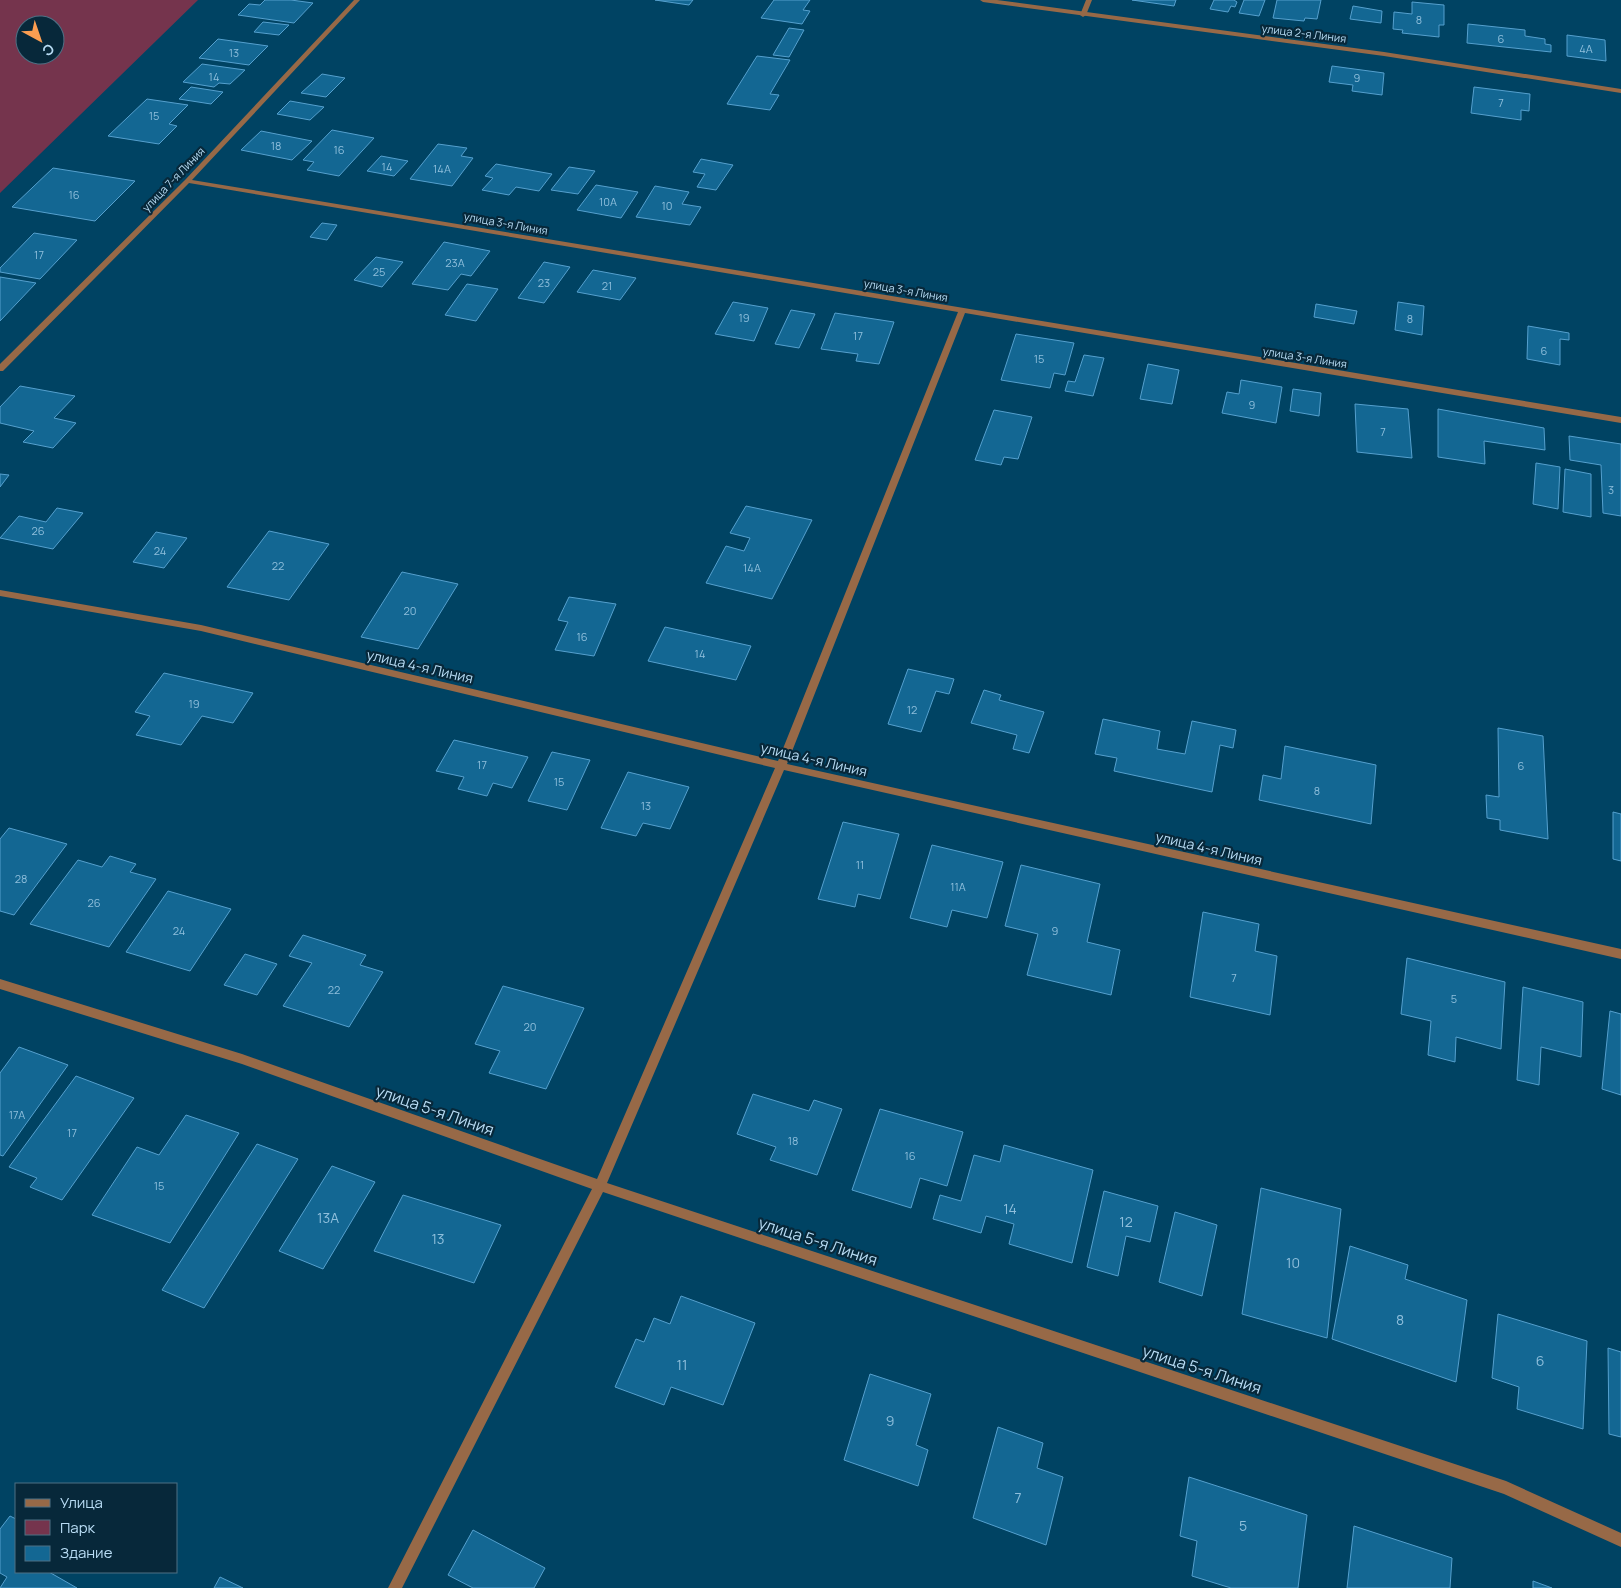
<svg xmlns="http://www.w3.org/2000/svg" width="1621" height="1588" viewBox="0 0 1621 1588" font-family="Manrope,sans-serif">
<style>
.green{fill:#75344d;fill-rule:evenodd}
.building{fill:#136793;stroke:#55a0ce}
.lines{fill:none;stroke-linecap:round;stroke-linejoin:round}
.service{fill:#976947;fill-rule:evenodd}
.minor{fill:#976947;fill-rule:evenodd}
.labels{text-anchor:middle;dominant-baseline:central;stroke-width:4.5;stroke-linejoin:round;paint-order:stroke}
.number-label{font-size:11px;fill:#8fbfdc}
.far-street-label{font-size:11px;fill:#b8dcf4;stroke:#07283a}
.street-label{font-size:14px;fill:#b8dcf4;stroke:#07283a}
.near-number-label{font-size:14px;fill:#8fbfdc}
.near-street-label{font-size:16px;fill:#b8dcf4;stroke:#07283a}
</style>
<rect width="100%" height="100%" fill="#004363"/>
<!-- green -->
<path class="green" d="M 0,0 L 198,0 L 0,193 ZM 25,25 L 55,25 L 55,55 L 25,55 Z"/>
<!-- building -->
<path class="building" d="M 265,0 L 291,0 L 313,3 L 294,23 L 238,15 L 249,4 L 260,5 Z
M 655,0 L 693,0 L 689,5 Z
M 774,0 L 810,0 L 803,10 L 810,11 L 802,24 L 761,18 Z
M 1132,0 L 1176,0 L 1174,6 Z
M 1214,0 L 1234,0 L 1237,2 L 1235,7 L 1231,6 L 1228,12 L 1210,9 Z
M 1244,0 L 1265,0 L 1259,16 L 1239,13 Z
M 1277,0 L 1321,0 L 1317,19 L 1305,18 L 1304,21 L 1273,18 Z
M 1412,2 L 1444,5 L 1444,25 L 1439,25 L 1439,37 L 1402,33 L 1403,30 L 1393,29 L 1394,12 L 1412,14 Z
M 1353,6 L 1382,11 L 1381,23 L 1350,19 Z
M 263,22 L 289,25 L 279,35 L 254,32 Z
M 1468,24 L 1525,30 L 1525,36 L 1545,39 L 1545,44 L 1551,45 L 1551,52 L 1467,43 Z
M 789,28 L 804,30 L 789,57 L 773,55 Z
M 1567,35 L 1605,40 L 1606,61 L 1567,56 Z
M 218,39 L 268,46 L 249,65 L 199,58 Z
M 757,56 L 790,60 L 770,94 L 779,95 L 770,110 L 727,104 Z
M 202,64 L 245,70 L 230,84 L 219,83 L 214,87 L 183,82 Z
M 1332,66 L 1384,73 L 1382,95 L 1352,91 L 1353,85 L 1329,82 Z
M 322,74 L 345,78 L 326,97 L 301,93 Z
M 191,87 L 223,92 L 211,104 L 179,99 Z
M 1474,87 L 1530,94 L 1529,111 L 1521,110 L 1521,120 L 1471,113 Z
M 147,99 L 188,105 L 169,124 L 177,126 L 159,144 L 108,136 Z
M 290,101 L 324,107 L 310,120 L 277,114 Z
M 332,130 L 374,138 L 339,176 L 307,170 L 314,162 L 303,160 Z
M 261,131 L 312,141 L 292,160 L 241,150 Z
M 438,144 L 467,148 L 461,156 L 473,158 L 452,186 L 410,179 Z
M 381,156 L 408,161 L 394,176 L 367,171 Z
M 701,159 L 733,165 L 716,190 L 697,187 L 705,174 L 693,172 Z
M 496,164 L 552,174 L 539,191 L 516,187 L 509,195 L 482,190 L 493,178 L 485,176 Z
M 569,167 L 595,171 L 578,194 L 551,190 Z
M 53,168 L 135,181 L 95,221 L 12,207 Z
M 596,185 L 638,192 L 621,218 L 577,210 Z
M 655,186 L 689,192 L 682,204 L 701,207 L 690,225 L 636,217 Z
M 322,223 L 337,225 L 327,240 L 310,237 Z
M 34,233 L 77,240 L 40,279 L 0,272 L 0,268 Z
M 444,242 L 490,251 L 471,276 L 461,274 L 448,290 L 412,284 Z
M 376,257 L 403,262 L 382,287 L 354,280 Z
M 544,262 L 570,267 L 544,303 L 518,298 Z
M 593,270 L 636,278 L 620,300 L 577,292 Z
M 0,277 L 36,283 L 0,321 Z
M 467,284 L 498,289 L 476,321 L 445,315 Z
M 733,302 L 768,308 L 754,341 L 715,334 Z
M 1398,302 L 1424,306 L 1422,335 L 1395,330 Z
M 1316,304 L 1357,311 L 1354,324 L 1314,317 Z
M 791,310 L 815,314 L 799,348 L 775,344 Z
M 835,313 L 894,322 L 879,364 L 856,361 L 858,354 L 821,349 Z
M 1528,326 L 1569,333 L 1569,340 L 1560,339 L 1560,365 L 1527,359 Z
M 1016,334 L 1074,343 L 1065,375 L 1054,373 L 1050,388 L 1001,380 Z
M 1084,355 L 1104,358 L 1093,396 L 1065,391 L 1068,381 L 1075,382 Z
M 1148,364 L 1179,370 L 1172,404 L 1140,399 Z
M 1241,380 L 1282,387 L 1276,423 L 1222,413 L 1227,392 L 1239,394 Z
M 20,386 L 75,396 L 54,418 L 76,423 L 53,448 L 23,442 L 34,431 L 0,423 L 0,407 Z
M 1293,389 L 1321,393 L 1319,416 L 1290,411 Z
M 1355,404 L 1408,409 L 1412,458 L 1357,452 Z
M 1438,409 L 1544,428 L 1545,450 L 1484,441 L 1485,464 L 1438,457 Z
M 994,410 L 1032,417 L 1018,459 L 1004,457 L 1001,465 L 975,460 Z
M 1569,436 L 1621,444 L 1621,516 L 1603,513 L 1601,465 L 1570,460 Z
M 1536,463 L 1560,467 L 1558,509 L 1533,504 Z
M 1565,469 L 1591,474 L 1591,517 L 1563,512 Z
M 0,474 L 9,475 L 0,487 Z
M 746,506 L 812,520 L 772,599 L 706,583 L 726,546 L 744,551 L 750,538 L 730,533 Z
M 57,508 L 83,513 L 53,549 L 0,538 L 19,516 L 46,522 Z
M 269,531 L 329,544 L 289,600 L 227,587 Z
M 156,532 L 187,538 L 164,568 L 133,562 Z
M 402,572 L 458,584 L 418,649 L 361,637 Z
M 569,597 L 616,604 L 594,656 L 555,650 L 568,622 L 558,620 Z
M 665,627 L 751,646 L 736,680 L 648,661 Z
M 908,669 L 954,679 L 949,694 L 936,691 L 921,732 L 888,724 Z
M 164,673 L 253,693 L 233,723 L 202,716 L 181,745 L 136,735 L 150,716 L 135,712 Z
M 984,690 L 1001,695 L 999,700 L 1044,712 L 1029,753 L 1013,749 L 1017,735 L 971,723 Z
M 1103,719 L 1160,731 L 1157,749 L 1185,754 L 1192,721 L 1236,730 L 1233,748 L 1220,745 L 1212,792 L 1114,771 L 1117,758 L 1095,754 Z
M 1498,728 L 1543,736 L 1548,839 L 1500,830 L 1500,820 L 1487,818 L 1486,795 L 1499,797 Z
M 454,740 L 528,757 L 512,788 L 493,783 L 487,796 L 458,789 L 464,777 L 436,771 Z
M 1285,746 L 1376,765 L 1371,824 L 1259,800 L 1263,775 L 1281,779 Z
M 552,752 L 590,760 L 567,810 L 528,801 Z
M 628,772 L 689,787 L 670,829 L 643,823 L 636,836 L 601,828 Z
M 1613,812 L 1621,814 L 1621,861 L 1613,859 Z
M 843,822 L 899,834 L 880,899 L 858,894 L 855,907 L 818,899 Z
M 9,828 L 67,844 L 14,915 L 0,911 L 0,839 Z
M 932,845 L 1003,862 L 987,918 L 952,910 L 947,927 L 910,918 Z
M 110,856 L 136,864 L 130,872 L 156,879 L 109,947 L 30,924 L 78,860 L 102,867 Z
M 1021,865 L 1100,884 L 1087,942 L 1120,950 L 1111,995 L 1027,975 L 1038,934 L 1005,926 Z
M 168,891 L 231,909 L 190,971 L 126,952 Z
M 1203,912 L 1259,924 L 1255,951 L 1277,956 L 1270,1015 L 1190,997 Z
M 303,935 L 366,955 L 360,965 L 383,972 L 349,1027 L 283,1006 L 312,963 L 289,956 Z
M 245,954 L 277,964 L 257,995 L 224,985 Z
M 1407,958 L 1505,982 L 1501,1049 L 1456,1037 L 1455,1062 L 1428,1055 L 1431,1021 L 1401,1014 Z
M 503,986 L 584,1008 L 546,1089 L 489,1073 L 500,1051 L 475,1044 Z
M 1523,987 L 1583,1002 L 1581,1057 L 1541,1047 L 1539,1085 L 1517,1080 Z
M 1610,1011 L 1621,1014 L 1621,1095 L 1602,1089 Z
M 19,1047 L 68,1065 L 3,1156 L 0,1155 L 0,1073 Z
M 76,1076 L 134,1098 L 62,1200 L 30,1187 L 37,1178 L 9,1167 Z
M 753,1094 L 809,1111 L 814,1100 L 842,1109 L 817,1175 L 770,1160 L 776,1147 L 737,1134 Z
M 880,1109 L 963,1132 L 947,1186 L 920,1178 L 911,1208 L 852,1190 Z
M 186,1115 L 239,1133 L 170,1243 L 92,1215 L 137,1147 L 159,1155 Z
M 257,1144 L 298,1159 L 204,1308 L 162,1290 Z
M 1004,1145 L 1093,1170 L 1072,1263 L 1009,1244 L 1014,1224 L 986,1216 L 981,1233 L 933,1219 L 940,1195 L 961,1201 L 974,1155 L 1000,1162 Z
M 332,1166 L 375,1182 L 323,1269 L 279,1251 Z
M 1261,1188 L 1341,1209 L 1327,1338 L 1242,1314 Z
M 1104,1191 L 1158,1206 L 1150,1242 L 1126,1236 L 1118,1276 L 1087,1267 Z
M 403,1195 L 501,1225 L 474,1283 L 374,1251 Z
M 1175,1212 L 1217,1225 L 1202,1296 L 1159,1282 Z
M 1350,1246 L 1408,1265 L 1405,1279 L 1467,1300 L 1456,1382 L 1332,1339 Z
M 681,1296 L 755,1323 L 723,1405 L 671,1387 L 664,1405 L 615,1387 L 636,1339 L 644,1342 L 654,1318 L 670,1324 Z
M 1498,1314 L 1587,1341 L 1583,1429 L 1517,1409 L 1519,1387 L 1492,1378 Z
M 1608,1348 L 1621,1352 L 1621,1437 L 1609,1434 Z
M 870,1374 L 931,1394 L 916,1445 L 928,1450 L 918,1486 L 844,1460 Z
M 998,1427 L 1043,1443 L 1037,1468 L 1063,1477 L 1046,1545 L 973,1518 Z
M 1189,1477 L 1307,1515 L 1298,1588 L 1231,1588 L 1192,1576 L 1197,1541 L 1180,1536 Z
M 10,1516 L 16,1519 L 16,1572 L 49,1572 L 77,1588 L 0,1588 L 7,1577 L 0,1573 L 0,1529 Z
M 1354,1526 L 1452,1558 L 1450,1588 L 1347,1588 Z
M 473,1530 L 545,1568 L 534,1588 L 473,1588 L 448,1575 Z
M 220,1577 L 243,1588 L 214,1588 Z
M 1533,1581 L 1552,1588 L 1533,1588 Z"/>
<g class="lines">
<!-- service -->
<path class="service" d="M 1086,0 L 1092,0 L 1086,15 L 1083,17 L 1080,15 Z"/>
<!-- minor -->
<path class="minor" d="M 354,0 L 360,0 L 192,180 L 1621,417 L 1621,423 L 965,313 L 787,764 L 1621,949 L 1621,959 L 784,770 L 607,1183 L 1506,1481 L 1621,1533 L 1621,1547 L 1504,1494 L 603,1192 L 402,1588 L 388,1588 L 592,1189 L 242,1064 L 0,989 L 0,979 L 242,1054 L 597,1179 L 775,768 L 201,631 L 0,596 L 0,590 L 201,625 L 778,761 L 958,312 L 189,183 L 3,371 L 0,371 L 0,364 L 185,180 Z
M 980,0 L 997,0 L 1384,52 L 1621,89 L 1621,93 L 1384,56 L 983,2 Z"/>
</g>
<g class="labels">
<!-- number labels -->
<g class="number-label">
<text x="1419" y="19">8</text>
<text x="1501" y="38">6</text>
<text x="1586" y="48">4А</text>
<text x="234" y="52">13</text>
<text x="214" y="76">14</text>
<text x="1357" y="77">9</text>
<text x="1501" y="102">7</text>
<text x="154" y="115">15</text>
<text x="276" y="145">18</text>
<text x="339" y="149">16</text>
<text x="387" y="166">14</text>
<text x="442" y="168">14А</text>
<text x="74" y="194">16</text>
<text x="608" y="201">10А</text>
<text x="667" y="205">10</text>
<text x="39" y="254">17</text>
<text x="455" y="262">23А</text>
<text x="379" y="271">25</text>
<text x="544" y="282">23</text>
<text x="607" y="285">21</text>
<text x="744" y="317">19</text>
<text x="1410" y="318">8</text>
<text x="858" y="335">17</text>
<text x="1544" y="350">6</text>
<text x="1039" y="358">15</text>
<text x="1252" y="404">9</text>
<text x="1383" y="431">7</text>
<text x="1611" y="489">3</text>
<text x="38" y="530">26</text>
<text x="160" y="550">24</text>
<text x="278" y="565">22</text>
<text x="752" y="567">14А</text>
<text x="410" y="610">20</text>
<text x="582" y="636">16</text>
<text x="700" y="653">14</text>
<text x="194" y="703">19</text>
<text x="912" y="709">12</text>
<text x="482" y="764">17</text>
<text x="1521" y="765">6</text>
<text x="559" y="781">15</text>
<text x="1317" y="790">8</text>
<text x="646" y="805">13</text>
<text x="860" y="864">11</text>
<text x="21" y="878">28</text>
<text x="958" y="886">11А</text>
<text x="94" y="902">26</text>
<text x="179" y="930">24</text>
<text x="1055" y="930">9</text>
<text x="1234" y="977">7</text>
<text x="334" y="989">22</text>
<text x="1454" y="998">5</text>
<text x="530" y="1026">20</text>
<text x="17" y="1114">17A</text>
<text x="72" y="1132">17</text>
<text x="793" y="1140">18</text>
<text x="910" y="1155">16</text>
<text x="159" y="1185">15</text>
</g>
<!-- far-street labels -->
<g class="far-street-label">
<text transform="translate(1304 33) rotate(7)">улица 2-я Линия</text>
<text transform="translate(173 179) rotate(-46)">улица 7-я Линия</text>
<text transform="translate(506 223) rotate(10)">улица 3-я Линия</text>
<text transform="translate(906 290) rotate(10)">улица 3-я Линия</text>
<text transform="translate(1305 357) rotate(9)">улица 3-я Линия</text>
</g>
<!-- street labels -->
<g class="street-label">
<text transform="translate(420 666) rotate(13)">улица 4-я Линия</text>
<text transform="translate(814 759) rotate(13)">улица 4-я Линия</text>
<text transform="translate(1209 848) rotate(13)">улица 4-я Линия</text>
</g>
<!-- near-number labels -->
<g class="near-number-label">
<text x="1010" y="1208">14</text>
<text x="328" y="1217">13A</text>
<text x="1126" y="1221">12</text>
<text x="438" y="1238">13</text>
<text x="1293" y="1262">10</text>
<text x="1400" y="1319">8</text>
<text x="1540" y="1360">6</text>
<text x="682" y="1364">11</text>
<text x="890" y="1420">9</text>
<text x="1018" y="1497">7</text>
<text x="1243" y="1525">5</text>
</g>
<!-- near-street labels -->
<g class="near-street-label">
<text transform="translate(435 1110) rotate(19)">улица 5-я Линия</text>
<text transform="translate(818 1241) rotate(18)">улица 5-я Линия</text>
<text transform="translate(1202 1369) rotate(18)">улица 5-я Линия</text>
</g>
</g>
<!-- legend -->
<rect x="15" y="1483" width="162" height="90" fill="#07283a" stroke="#4e7084"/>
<rect x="25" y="1499" width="25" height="8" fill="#976947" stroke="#4e7084"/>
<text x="60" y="1508" font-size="15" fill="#b8dcf4">Улица</text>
<rect x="25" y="1520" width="25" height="15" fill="#75344d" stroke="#4e7084"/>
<text x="60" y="1533" font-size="15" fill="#b8dcf4">Парк</text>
<rect x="25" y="1546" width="25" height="15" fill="#136793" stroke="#4e7084"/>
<text x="60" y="1558" font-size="15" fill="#b8dcf4">Здание</text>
<!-- north arrow -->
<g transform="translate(40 40) rotate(140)"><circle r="24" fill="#07283a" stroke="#4e7084"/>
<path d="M0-4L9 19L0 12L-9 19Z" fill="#fb9e51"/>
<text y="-8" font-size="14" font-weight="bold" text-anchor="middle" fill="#b8dcf4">С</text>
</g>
</svg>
